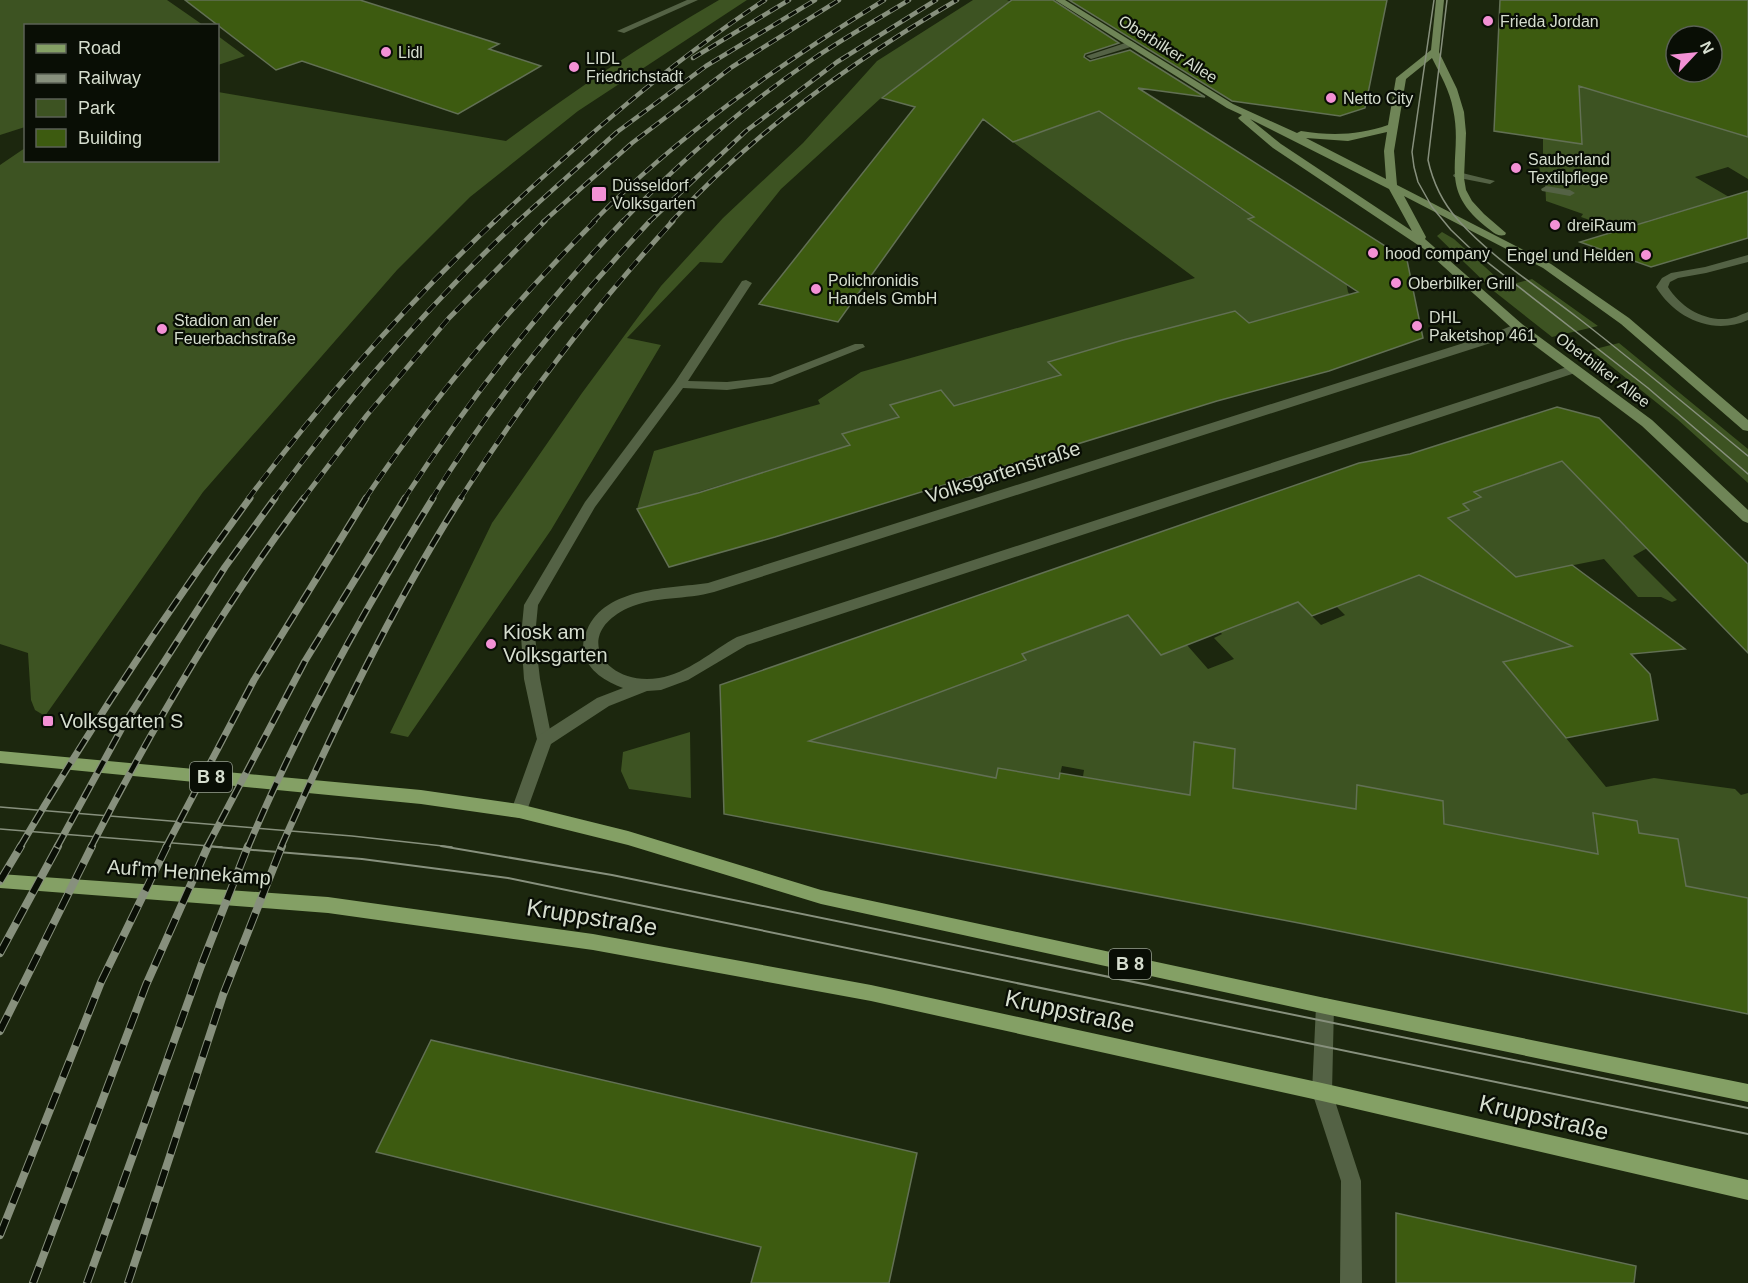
<svg xmlns="http://www.w3.org/2000/svg" width="1748" height="1283" viewBox="0 0 1748 1283" font-family="Arial,sans-serif">
<style>
.green{fill:#3d5322}
.building{fill:#3d5b10;stroke:#627054;stroke-width:1.5;fill-rule:evenodd}
.lines{fill:none;stroke-linecap:round;stroke-linejoin:round}
.lane{fill:#546245;fill-rule:evenodd}
.street{fill:#546245;fill-rule:evenodd}
.secondary{fill:#6f8557;fill-rule:evenodd}
.primary{fill:#84a065;fill-rule:evenodd}
.tram-far1{stroke:#87907d;stroke-width:1.5}
.tram{stroke:#87907d;stroke-width:2}
.rail-far3-casing{stroke:#87907d;stroke-width:4.5}
.rail-far2-casing{stroke:#87907d;stroke-width:5}
.rail-far1-casing{stroke:#87907d;stroke-width:7}
.rail-casing{stroke:#87907d;stroke-width:8}
.rail-far3{stroke:#090e05;stroke-width:3;stroke-dasharray:9;stroke-linecap:butt}
.rail-far2{stroke:#090e05;stroke-width:4;stroke-dasharray:11;stroke-linecap:butt}
.rail-far1{stroke:#090e05;stroke-width:4.5;stroke-dasharray:14;stroke-linecap:butt}
.rail{stroke:#090e05;stroke-width:6;stroke-dasharray:17;stroke-linecap:butt}
.poi-dot{fill:#f391d5;stroke:#090e05;stroke-width:2}
.labels{text-anchor:middle;dominant-baseline:central;stroke-width:4.5;stroke-linejoin:round;paint-order:stroke}
.far-poi-label{font-size:16px;fill:#d6decf;stroke:#090e05;text-anchor:start}
.far-street-label{font-size:16px;fill:#d6decf;stroke:#090e05}
.shield{fill:#090e05;stroke:#98a092;stroke-width:1.5}
.shield-label{font-size:18px;font-weight:bold;fill:#d6decf}
.street-label{font-size:20px;fill:#d6decf;stroke:#090e05}
.poi-label{font-size:20px;fill:#d6decf;stroke:#090e05;text-anchor:start}
.near-street-label{font-size:24px;fill:#d6decf;stroke:#090e05}
</style>
<rect width="100%" height="100%" fill="#1c270e"/>
<!-- green -->
<path class="green" d="M 0,0 L 167,0 L 203,25 L 26,26 L 25,127 L 0,135 Z
M 719,0 L 747,0 L 578,111 L 470,197 L 397,270 L 203,492 L 45,716 L 35,710 L 31,700 L 28,653 L 0,644 L 0,165 L 25,148 L 26,160 L 218,160 L 218,92 L 506,141 C 575,90 644,43 719,0 Z
M 973,0 L 1007,0 L 1011,2 L 881,98 L 781,189 L 722,263 L 700,262 L 627,338 L 661,345 L 551,530 L 408,737 L 390,733 L 492,523 L 582,393 L 661,286 L 723,218 L 803,143 L 877,61 Z
M 218,36 L 245,56 L 218,65 Z
M 1579,83 L 1748,131 L 1748,179 L 1728,167 L 1695,177 L 1729,197 L 1647,221 L 1636,236 L 1581,217 L 1583,214 L 1546,201 L 1545,179 L 1540,178 L 1539,158 L 1543,158 L 1543,137 L 1582,144 L 1548,118 Z
M 1100,111 L 1241,209 L 1244,208 L 1257,217 L 1249,220 L 1279,240 L 1288,238 L 1346,281 L 1348,292 L 1360,309 L 1289,317 L 1049,362 L 1071,387 L 1025,392 L 1020,386 L 998,393 L 964,418 L 941,390 L 891,405 L 904,423 L 858,429 L 843,434 L 850,445 L 698,492 L 702,499 L 675,499 L 637,509 L 654,451 L 820,404 L 818,400 L 861,372 L 1195,278 L 1013,142 Z
M 1442,232 L 1454,239 L 1506,286 L 1532,279 L 1598,326 L 1552,337 L 1495,292 L 1437,236 Z
M 1619,343 L 1748,449 L 1748,483 L 1677,419 L 1591,350 Z
M 1570,448 L 1599,499 L 1625,527 L 1631,526 L 1651,546 L 1633,556 L 1677,600 L 1672,602 L 1661,597 L 1638,597 L 1604,559 L 1559,568 L 1506,615 L 1571,646 L 1566,738 L 1606,787 L 1654,778 L 1735,789 L 1741,795 L 1748,793 L 1748,898 L 1688,897 L 1678,839 L 1639,833 L 1637,821 L 1593,813 L 1600,869 L 1434,849 L 1443,801 L 1357,785 L 1356,813 L 1306,819 L 1307,801 L 1285,797 L 1232,796 L 1235,749 L 1194,742 L 1190,795 L 1132,785 L 1080,796 L 1084,770 L 1062,766 L 1059,779 L 998,768 L 996,778 L 827,766 L 800,730 L 1026,660 L 1022,654 L 1128,615 L 1161,655 L 1187,645 L 1208,669 L 1234,659 L 1214,638 L 1222,634 L 1204,614 L 1298,602 L 1321,625 L 1345,615 L 1336,606 L 1482,547 L 1460,528 L 1448,525 L 1446,518 L 1469,510 L 1463,504 L 1480,497 L 1474,492 L 1543,468 L 1545,458 Z
M 690,732 L 691,798 L 629,789 L 621,771 L 623,752 Z"/>
<!-- building -->
<path class="building" d="M 185,0 L 360,0 L 499,44 L 489,49 L 541,66 L 458,114 L 302,61 L 276,70 Z
M 1012,0 L 1053,0 L 1119,43 L 1085,54 L 1084,57 L 1090,61 L 1130,50 L 1205,97 L 1138,88 L 1407,260 L 1423,338 L 1329,371 L 1217,401 L 775,537 L 669,567 L 637,509 L 698,493 L 850,445 L 842,434 L 899,417 L 890,405 L 941,390 L 954,406 L 1061,375 L 1048,362 L 1123,340 L 1235,311 L 1249,323 L 1358,292 L 1248,219 L 1254,217 L 1099,111 L 1013,142 L 983,119 L 838,322 L 759,304 L 915,107 L 882,98 Z
M 1069,0 L 1387,0 L 1365,108 L 1340,116 L 1232,101 Z
M 1500,0 L 1748,0 L 1748,137 L 1579,86 L 1582,144 L 1494,131 ZM 1676,36 L 1712,36 L 1712,72 L 1676,72 Z
M 1748,191 L 1748,238 L 1651,267 L 1580,242 Z
M 1557,407 L 1599,418 L 1748,564 L 1748,653 L 1562,461 L 1474,492 L 1481,497 L 1463,504 L 1469,510 L 1448,518 L 1516,577 L 1572,565 L 1685,649 L 1631,654 L 1650,674 L 1658,720 L 1566,738 L 1503,662 L 1572,646 L 1419,575 L 1312,616 L 1298,602 L 1161,655 L 1128,615 L 1022,654 L 1026,660 L 809,741 L 996,778 L 998,768 L 1059,779 L 1060,773 L 1190,795 L 1194,742 L 1235,749 L 1233,788 L 1356,809 L 1357,785 L 1443,801 L 1444,824 L 1598,854 L 1593,813 L 1637,821 L 1639,833 L 1678,839 L 1686,886 L 1748,898 L 1748,1014 L 1304,924 L 724,814 L 720,685 L 1359,463 L 1410,454 Z
M 431,1040 L 917,1153 L 889,1283 L 751,1283 L 761,1247 L 376,1152 Z
M 1396,1213 L 1636,1266 L 1634,1283 L 1396,1283 Z"/>
<g class="lines">
<!-- lane -->
<path class="lane" d="M 687,0 L 698,0 L 624,33 L 617,31 Z
M 1131,41 L 1136,44 L 1134,46 L 1091,59 L 1086,56 Z
M 1458,172 L 1495,181 L 1490,184 L 1454,177 L 1453,175 Z
M 1546,186 L 1570,190 L 1575,193 L 1570,196 L 1542,191 L 1541,189 Z
M 746,280 L 752,283 L 688,381 L 727,382 L 770,377 L 855,344 L 863,344 L 865,347 L 772,384 L 727,390 L 683,388 L 595,507 L 538,605 L 535,636 L 540,679 L 552,740 L 550,744 L 544,746 L 538,744 L 524,679 L 521,636 L 524,605 L 585,502 L 675,382 L 742,281 Z
M 1325,998 L 1332,1000 L 1334,1006 L 1332,1092 L 1361,1181 L 1362,1283 L 1340,1283 L 1341,1181 L 1312,1092 L 1316,1006 L 1318,1000 Z"/>
<!-- street -->
<path class="street" d="M 1748,255 L 1748,262 L 1706,273 L 1678,278 L 1670,282 L 1668,287 C 1680,306 1701,320 1725,319 C 1733,319 1740,315 1748,312 L 1748,320 C 1713,336 1675,318 1656,287 L 1662,278 L 1671,273 L 1705,267 Z
M 1518,323 L 1522,324 L 1522,330 L 1500,340 L 714,592 C 686,600 655,596 628,608 C 570,635 606,687 659,678 C 687,674 713,650 737,637 L 1570,366 L 1574,365 L 1580,369 L 1578,372 L 747,645 L 688,680 L 661,690 L 647,691 L 609,706 L 551,744 L 525,816 L 519,818 L 513,816 L 511,811 L 538,736 L 597,698 L 623,688 C 607,682 587,671 584,652 C 582,643 584,637 587,630 C 606,586 669,589 708,583 L 1492,334 Z"/>
<!-- secondary -->
<path class="secondary" d="M 1055,0 L 1065,0 L 1233,104 L 1297,133 L 1301,131 C 1332,136 1359,135 1388,125 L 1396,78 L 1431,50 L 1436,0 L 1444,0 L 1439,52 L 1457,89 L 1464,112 L 1466,133 L 1464,178 L 1466,190 L 1472,201 L 1484,214 L 1506,233 L 1505,235 C 1496,237 1492,231 1485,226 C 1436,186 1464,160 1453,109 C 1450,91 1440,74 1432,58 L 1406,79 L 1394,151 L 1397,185 L 1551,264 L 1629,318 L 1748,420 L 1748,431 L 1743,430 L 1621,324 L 1543,268 L 1404,196 L 1426,237 L 1425,239 L 1522,324 L 1652,420 L 1748,510 L 1748,523 L 1743,521 L 1642,426 L 1514,330 L 1424,249 L 1273,148 L 1240,120 L 1238,118 L 1242,115 L 1227,108 ZM 1250,119 L 1389,189 L 1412,231 L 1281,144 ZM 1387,132 L 1384,151 L 1386,179 L 1306,138 L 1348,141 Z"/>
<!-- primary -->
<path class="primary" d="M 0,751 L 421,790 L 519,804 L 628,831 L 821,890 L 1325,998 L 1748,1084 L 1748,1102 L 1325,1014 L 821,904 L 628,845 L 519,818 L 421,804 L 0,763 Z
M 0,874 L 328,897 L 593,934 L 871,985 L 1322,1083 L 1748,1180 L 1748,1200 L 1322,1101 L 871,1001 L 593,950 L 328,913 L 0,888 Z"/>
<!-- tram-far1 -->
<path class="tram-far1" d="M 1434,0 L 1412,152 L 1414,167 L 1418,182 L 1432,207 L 1451,230 L 1473,251 L 1648,388 L 1748,474
M 1447,0 L 1428,160 C 1433,183 1442,202 1458,220 C 1492,258 1538,287 1578,318 C 1636,363 1692,410 1748,456
M 0,807 L 352,836 L 452,847
M 0,829 L 222,847"/>
<!-- tram -->
<path class="tram" d="M 204,846 L 362,859 L 508,878 L 1748,1134
M 441,846 L 612,875 L 1748,1108"/>
<defs>
<path id="rail-far3" d="M 693,58 L 789,0
M 494,222 C 580,142 667,65 765,0
M 517,222 L 617,132 L 706,66 L 815,0
M 543,222 L 632,143 L 732,67 L 839,0
M 593,222 C 679,134 780,64 884,0
M 622,222 C 680,161 746,104 816,57 C 846,37 878,19 909,0
M 649,222 L 746,131 L 837,62 L 936,0
M 671,222 C 755,131 851,62 957,0"/>
<path id="rail-far2" d="M 248,499 C 322,401 405,305 495,221
M 274,499 C 347,400 428,305 518,221
M 303,499 L 367,415 L 449,318 L 545,221
M 365,499 C 432,399 510,307 595,221
M 404,499 C 469,400 541,307 623,221
M 432,499 C 494,398 570,307 650,221
M 460,499 C 525,398 592,309 673,221"/>
<path id="rail-far1" d="M 20,847 C 90,727 167,611 250,498
M 57,847 L 123,726 L 225,567 L 275,498
M 91,847 C 153,726 222,607 304,498
M 166,847 L 254,680 L 366,498
M 207,847 L 305,661 L 405,498
M 248,847 C 299,726 364,610 433,498
M 281,847 C 334,728 391,608 461,498"/>
<path id="rail" d="M 0,881 L 21,846
M 0,953 L 58,846
M 0,1031 L 92,846
M 0,1235 L 101,982 L 167,846
M 33,1283 L 146,985 L 208,846
M 87,1283 L 201,966 L 248,846
M 128,1283 L 223,995 L 282,846"/>
</defs>
<!-- rail-far3 casing -->
<use href="#rail-far3" class="rail-far3-casing"/>
<!-- rail-far2 casing -->
<use href="#rail-far2" class="rail-far2-casing"/>
<!-- rail-far1 casing -->
<use href="#rail-far1" class="rail-far1-casing"/>
<!-- rail casing -->
<use href="#rail" class="rail-casing"/>
<!-- rail-far3 -->
<use href="#rail-far3" class="rail-far3"/>
<!-- rail-far2 -->
<use href="#rail-far2" class="rail-far2"/>
<!-- rail-far1 -->
<use href="#rail-far1" class="rail-far1"/>
<!-- rail -->
<use href="#rail" class="rail"/>
</g>
<!-- markers -->
<g class="poi-dot">
<circle cx="1488" cy="21" r="6"/>
<circle cx="386" cy="52" r="6"/>
<circle cx="574" cy="67" r="6"/>
<circle cx="1331" cy="98" r="6"/>
<circle cx="1516" cy="168" r="6"/>
<rect x="591" y="186" width="16" height="16" rx="3"/>
<circle cx="1555" cy="225" r="6"/>
<circle cx="1373" cy="253" r="6"/>
<circle cx="1646" cy="255" r="6"/>
<circle cx="1396" cy="283" r="6"/>
<circle cx="816" cy="289" r="6"/>
<circle cx="1417" cy="326" r="6"/>
<circle cx="162" cy="329" r="6"/>
<circle cx="491" cy="644" r="6"/>
<rect x="42" y="715" width="12" height="12" rx="3"/>
</g>
<g class="labels">
<!-- far-poi labels -->
<g class="far-poi-label">
<text x="1500" y="21">Frieda Jordan</text>
<text x="398" y="52">Lidl</text>
<text x="586" y="58">LIDL<tspan x="586" dy="18">Friedrichstadt</tspan></text>
<text x="1343" y="98">Netto City</text>
<text x="1528" y="159">Sauberland<tspan x="1528" dy="18">Textilpflege</tspan></text>
<text x="612" y="185">Düsseldorf<tspan x="612" dy="18">Volksgarten</tspan></text>
<text x="1567" y="225">dreiRaum</text>
<text x="1385" y="253">hood company</text>
<text x="1634" y="255" text-anchor="end">Engel und Helden</text>
<text x="828" y="280">Polichronidis<tspan x="828" dy="18">Handels GmbH</tspan></text>
<text x="1408" y="283">Oberbilker Grill</text>
<text x="1429" y="317">DHL<tspan x="1429" dy="18">Paketshop 461</tspan></text>
<text x="174" y="320">Stadion an der<tspan x="174" dy="18">Feuerbachstraße</tspan></text>
</g>
<!-- far-street labels -->
<g class="far-street-label">
<text transform="translate(1168 49) rotate(32)">Oberbilker Allee</text>
<text transform="translate(1603 370) rotate(37)">Oberbilker Allee</text>
</g>
<!-- shield labels -->
<g class="shield">
<rect x="190" y="762" width="42" height="30" rx="4.5"/>
<rect x="1109" y="949" width="42" height="30" rx="4.5"/>
</g>
<g class="shield-label">
<text x="211" y="777">B 8</text>
<text x="1130" y="964">B 8</text>
</g>
<!-- street labels -->
<g class="street-label">
<text transform="translate(1003 472) rotate(-18)">Volksgartenstraße</text>
<text transform="translate(189 872) rotate(4)">Auf'm Hennekamp</text>
</g>
<!-- poi labels -->
<g class="poi-label">
<text x="503" y="632">Kiosk am<tspan x="503" dy="23">Volksgarten</tspan></text>
<text x="60" y="721">Volksgarten S</text>
</g>
<!-- near-street labels -->
<g class="near-street-label">
<text transform="translate(592 917) rotate(9)">Kruppstraße</text>
<text transform="translate(1070 1011) rotate(12)">Kruppstraße</text>
<text transform="translate(1544 1117) rotate(13)">Kruppstraße</text>
</g>
</g>
<!-- legend -->
<rect x="24" y="24" width="195" height="138" fill="#090e05" stroke="#5b6156" stroke-width="1.5"/>
<rect x="36" y="44" width="30" height="9" fill="#84a065" stroke="#5b6156" stroke-width="1.5"/>
<text x="78" y="54" font-size="18" fill="#d6decf">Road</text>
<rect x="36" y="74" width="30" height="9" fill="#87907d" stroke="#5b6156" stroke-width="1.5"/>
<text x="78" y="84" font-size="18" fill="#d6decf">Railway</text>
<rect x="36" y="99" width="30" height="18" fill="#3d5322" stroke="#5b6156" stroke-width="1.5"/>
<text x="78" y="114" font-size="18" fill="#d6decf">Park</text>
<rect x="36" y="129" width="30" height="18" fill="#3d5b10" stroke="#5b6156" stroke-width="1.5"/>
<text x="78" y="144" font-size="18" fill="#d6decf">Building</text>
<!-- north arrow -->
<g transform="translate(1694 54) rotate(64)"><circle r="28" fill="#090e05" stroke="#5b6156" stroke-width="1.5"/>
<path d="M0-4.5L10 22L0 15L-10 22Z" fill="#f391d5"/>
<text y="-9" font-size="16" font-weight="bold" text-anchor="middle" fill="#d6decf">N</text>
</g>
</svg>
